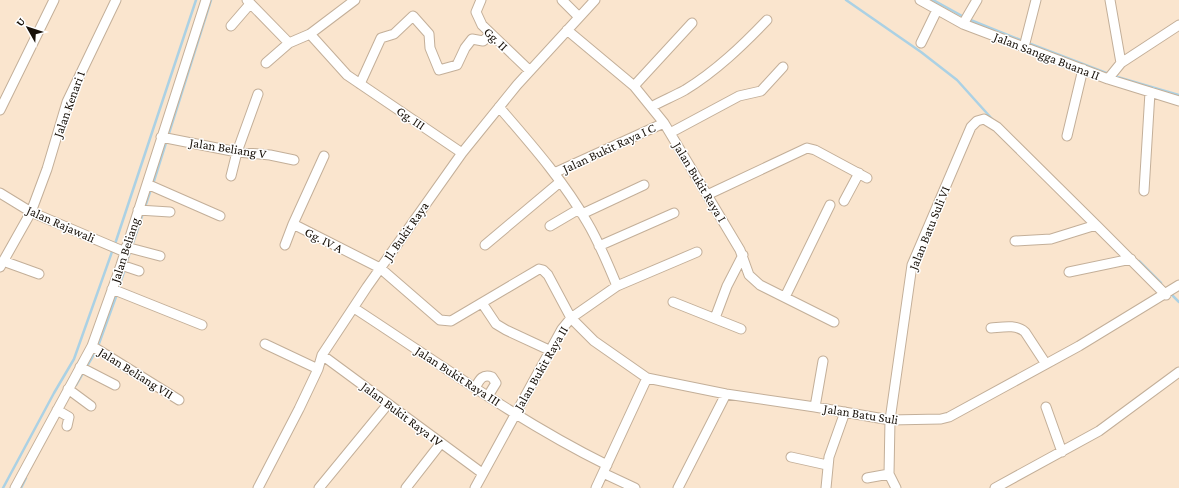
<svg xmlns="http://www.w3.org/2000/svg" width="1179" height="488" viewBox="0 0 1179 488" font-family="'Crimson Pro',serif">
<style>
.lines{fill:none;stroke-linecap:round;stroke-linejoin:round}
.stream{stroke:#abd1e4;stroke-width:2.5}
.minor-casing{stroke:#c3af99;stroke-width:11}
.minor{stroke:#fff;stroke-width:9}
.labels{text-anchor:middle;dominant-baseline:central;stroke-width:3;stroke-linejoin:round;paint-order:stroke}
.street-label{font-size:13px;fill:#181109;stroke:#fff}
</style>
<rect width="100%" height="100%" fill="#fae5ce"/>
<g class="lines">
<!-- stream -->
<path class="stream" d="M 846,0 L 921,52 L 957,80 L 993,120
M 933,0 L 964,17
M 968,19 L 1023,41
M 1028,43 L 1109,74
M 1114,76 L 1179,95
M 153,184 L 211,0
M 115,244 L 196,0
M 1139,261 L 1161,283
M 126,264 L 151,189
M 118,289 L 125,269
M 1170,293 L 1179,302
M 76,385 L 97,349 L 117,294
M 3,488 L 54,393 L 74,359 L 113,249
M 21,488 L 26,478"/>
<defs>
<path id="minor" d="M 247,0 L 289,43 L 310,34 L 355,0
M 481,0 L 476,12 L 482,25 L 530,71
M 562,0 L 579,17
M 920,0 L 963,24 L 1108,79 L 1179,101
M 1110,0 L 1121,63
M 963,24 L 977,0
M 231,26 L 250,4
M 567,30 L 634,86 L 664,123 L 740,250 L 749,275 L 760,285 L 834,322
M 310,34 L 347,75 L 462,153
M 921,43 L 937,10
M 1024,47 L 1036,0
M 266,63 L 289,43
M 1108,79 L 1121,63 L 1179,25
M 360,84 L 381,38 L 394,34 L 413,16 L 429,34 L 430,48 L 439,70 L 457,65 L 465,48 L 472,39 L 483,41 L 491,34
M 634,86 L 692,23
M 651,107 C 662,101 674,96 685,90 C 716,71 742,46 767,20
M 0,110 L 54,0
M 670,133 L 739,96 L 761,91 L 783,67
M 1067,136 L 1083,69
M 161,137 L 237,152 L 270,155 L 294,160
M 324,156 L 293,224 L 380,268 L 440,320 L 451,321 L 539,269 L 543,270 L 548,275 L 571,318 L 594,341 L 647,378 L 726,394 L 815,407 L 890,420 L 941,419 L 949,417 L 1079,346 L 1179,285
M 554,173 L 664,123
M 231,176 L 237,152 L 258,94
M 147,184 L 220,216
M 1144,191 L 1150,92
M 0,193 L 31,212 L 125,252
M 707,195 L 807,148 L 815,150 L 867,178
M 844,201 L 859,173
M 138,210 L 170,212
M 582,214 L 644,185
M 550,226 L 579,209
M 1015,241 L 1051,239 L 1096,225 L 1166,295
M 285,245 L 293,224
M 485,245 L 560,182
M 599,246 L 674,213
M 126,247 L 160,256
M 3,261 L 39,274
M 121,265 L 139,271
M 0,267 L 31,212 L 47,169 L 67,102 L 116,0
M 1069,272 L 1131,259
M 617,286 L 697,252
M 112,289 L 202,325
M 785,297 L 830,205
M 673,302 L 741,329
M 482,303 L 496,324 L 506,330 L 549,350
M 354,308 C 437,362 518,421 607,465
M 715,318 L 727,286 L 743,255
M 991,328 C 1003,327 1016,324 1025,332 L 1046,364
M 265,344 L 318,369
M 92,346 L 179,400
M 322,355 L 482,473
M 80,367 L 115,385
M 475,388 C 479,381 482,373 492,377 L 496,383 L 488,396
M 68,389 L 91,406
M 815,407 L 823,361
M 1046,407 L 1062,452
M 57,410 L 69,417 L 67,426
M 791,457 L 827,465
M 603,473 L 635,488
M 867,478 L 889,474
M 15,488 L 92,346 L 121,265 L 206,0
M 258,488 L 299,409 L 318,369 L 322,355 L 367,287 L 462,153 L 517,85 L 595,0
M 319,488 L 388,404
M 406,488 L 441,443
M 475,488 L 562,329 L 571,318 L 617,286 C 608,264 599,242 587,222 C 563,180 530,143 499,107
M 596,488 L 647,378
M 678,488 L 726,394
M 826,488 L 829,457 L 845,412
M 896,488 L 889,474 L 890,420 L 912,265 L 971,127 L 977,121 L 984,119 L 997,127 L 1096,225
M 995,488 L 1099,431 L 1179,372"/>
</defs>
<!-- minor casing -->
<use href="#minor" class="minor-casing"/>
<!-- minor -->
<use href="#minor" class="minor"/>
</g>
<g class="labels">
<!-- street labels -->
<g class="street-label">
<text transform="translate(496 39) rotate(44)">Gg. II</text>
<text transform="translate(1047 56) rotate(21)">Jalan Sangga Buana II</text>
<text transform="translate(69 104) rotate(-70)">Jalan Kenari 1</text>
<text transform="translate(411 118) rotate(34)">Gg. III</text>
<text transform="translate(228 148) rotate(9)">Jalan Beliang V</text>
<text transform="translate(609 148) rotate(-25)">Jalan Bukit Raya I C</text>
<text transform="translate(700 182) rotate(59)">Jalan Bukit Raya I</text>
<text transform="translate(61 224) rotate(24)">Jalan Rajawali</text>
<text transform="translate(929 228) rotate(-68)">Jalan Batu Suli VI</text>
<text transform="translate(406 231) rotate(-55)">Jl. Bukit Raya</text>
<text transform="translate(324 240) rotate(27)">Gg. IV A</text>
<text transform="translate(125 250) rotate(-72)">Jalan Beliang</text>
<text transform="translate(541 368) rotate(-60)">Jalan Bukit Raya II</text>
<text transform="translate(136 373) rotate(32)">Jalan Beliang VII</text>
<text transform="translate(458 376) rotate(33)">Jalan Bukit Raya III</text>
<text transform="translate(402 414) rotate(37)">Jalan Bukit Raya IV</text>
<text transform="translate(861 414) rotate(9)">Jalan Batu Suli</text>
</g>
</g>
<!-- north arrow -->
<g transform="translate(28 28) rotate(309)" stroke="#ffffff" stroke-width="3" paint-order="stroke">
<path d="M0-3L7 15L0 10L-7 15Z" fill="#181109"/>
<text y="-6" font-size="11" font-weight="bold" text-anchor="middle" fill="#181109">U</text>
</g>
</svg>
